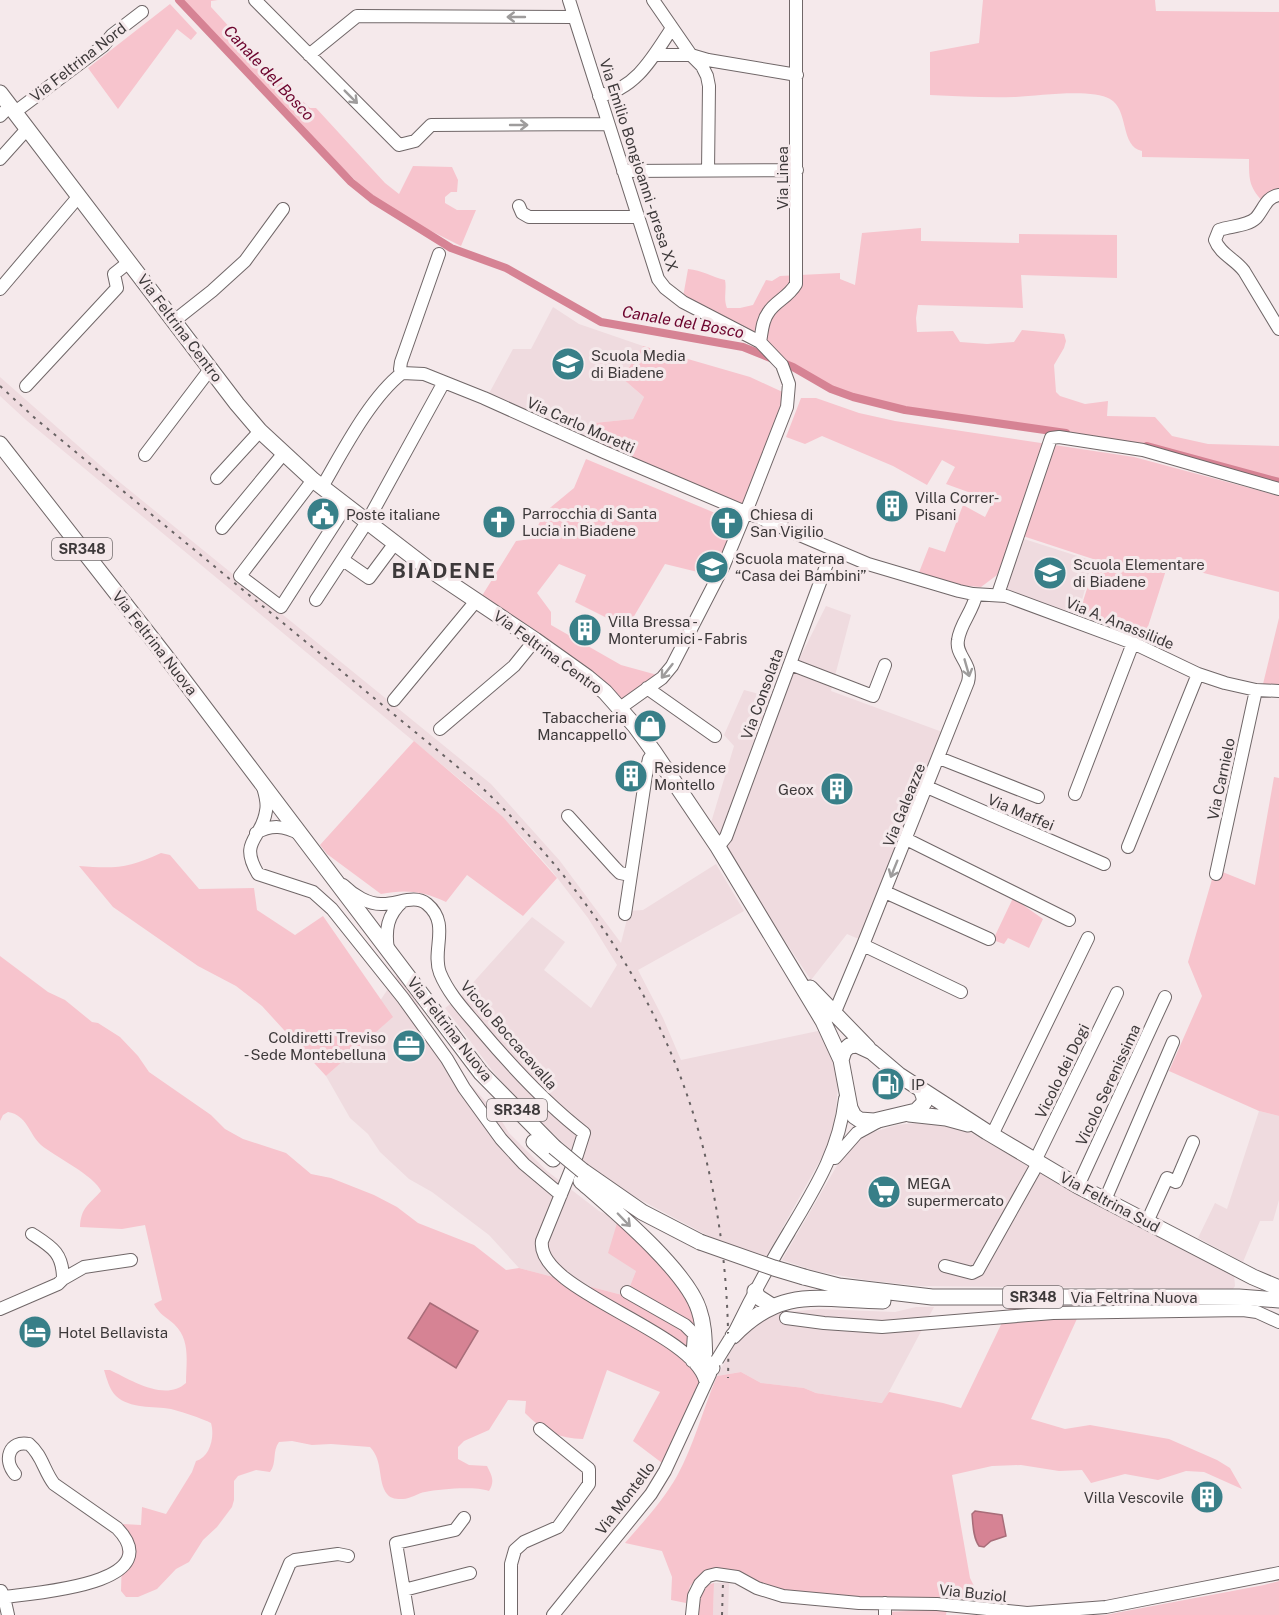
<svg xmlns="http://www.w3.org/2000/svg" width="1279" height="1615" viewBox="0 0 1279 1615" font-family="'Public Sans',sans-serif">
<style>
.built{fill:#efdbdf}
.green{fill:#f7c4cd}
.water{fill:#d68394;stroke:#a86d79;stroke-width:1.5}
.lines{fill:none;stroke-linecap:round;stroke-linejoin:round}
.canal{stroke:#d68394;stroke-width:8}
.minor-casing{stroke:#706768;stroke-width:14}
.major-casing{stroke:#706768;stroke-width:17}
.minor{stroke:#fff;stroke-width:12}
.major{stroke:#fff;stroke-width:15}
.rail{stroke:#686263;stroke-width:2;stroke-dasharray:3 6;stroke-linecap:butt}
.minor-bridge-casing{stroke:#706768;stroke-width:14;stroke-linecap:butt}
.major-bridge-casing{stroke:#706768;stroke-width:17;stroke-linecap:butt}
.minor-bridge{stroke:#fff;stroke-width:12}
.major-bridge{stroke:#fff;stroke-width:15}
.oneway{stroke:#9e9c9c}
.labels{text-anchor:middle;dominant-baseline:central;stroke-width:6;stroke-linejoin:round;paint-order:stroke}
.shield{fill:#f5e9eb;stroke:#746e6f;stroke-width:1.5}
.shield-label{font-size:14px;font-weight:bold;fill:#3d393a}
.street-label{font-size:15px;fill:#3d393a;stroke:#f5e9eb}
.poi-label{font-size:15px;fill:#3d393a;stroke:#f5e9eb;text-anchor:start}
.water-label{font-size:16px;font-style:italic;fill:#6c032d;stroke:#f5e9eb}
.district-label{font-size:21px;font-weight:bold;letter-spacing:1.5px;fill:#3d393a;stroke:#f5e9eb}
</style>
<rect width="100%" height="100%" fill="#f5e9eb"/>
<!-- built -->
<path class="built" d="M 553,307 L 579,324 L 643,346 L 622,378 L 644,397 L 633,419 L 594,423 L 587,443 L 486,399 L 513,349 L 531,349 Z
M 0,377 L 117,480 L 491,784 L 560,861 L 621,943 L 629,911 L 643,910 L 716,864 L 744,911 L 638,970 L 663,1018 L 681,1060 L 818,1031 L 833,1059 L 838,1084 L 835,1122 L 827,1148 L 765,1259 L 712,1238 L 637,1198 L 617,1186 L 576,1156 L 514,1096 L 495,1074 L 445,1008 L 461,996 L 532,917 L 565,942 L 544,970 L 591,1008 L 617,965 L 588,918 L 552,871 L 521,836 L 481,797 L 26,420 L 0,396 Z
M 1021,538 L 1093,561 L 1078,614 L 1010,593 L 1006,584 Z
M 826,606 L 851,615 L 831,691 L 945,733 L 861,940 L 847,934 L 811,980 L 726,853 L 710,826 L 734,746 L 724,735 L 744,690 L 779,699 Z
M 397,975 L 417,1002 L 421,1015 L 448,1053 L 469,1083 L 498,1115 L 509,1133 L 547,1171 L 599,1211 L 618,1220 L 636,1271 L 626,1296 L 519,1268 L 489,1235 L 432,1192 L 409,1179 L 380,1152 L 368,1134 L 350,1118 L 326,1076 L 392,1017 L 380,1001 Z
M 1259,1111 L 1279,1116 L 1279,1200 L 1273,1221 L 1260,1221 L 1243,1262 L 1198,1238 L 1215,1203 L 1227,1209 Z
M 916,1123 L 961,1127 L 1120,1217 L 1234,1274 L 1235,1286 L 1233,1289 L 920,1286 L 865,1280 L 815,1271 L 782,1260 L 853,1138 L 897,1125 Z
M 916,1307 L 934,1307 L 883,1403 L 816,1393 L 804,1388 L 761,1383 L 741,1372 L 717,1376 L 741,1333 L 768,1317 L 777,1313 L 819,1309 L 895,1312 Z
M 714,1583 L 729,1583 L 728,1615 L 713,1615 Z"/>
<!-- green -->
<path class="green" d="M 183,0 L 218,0 L 211,1 L 211,7 L 269,70 L 310,108 L 316,108 L 385,183 L 399,194 L 413,166 L 452,167 L 458,180 L 457,192 L 451,192 L 445,197 L 445,203 L 457,210 L 476,210 L 461,246 L 409,220 L 370,195 L 310,135 Z
M 983,0 L 1155,0 L 1156,11 L 1279,12 L 1279,195 L 1265,204 C 1249,187 1249,181 1249,159 L 1142,157 L 1142,151 C 1120,147 1129,109 1110,99 C 1091,88 1037,96 1014,97 C 986,98 958,96 930,95 L 930,52 L 979,43 Z
M 170,4 L 197,33 L 191,40 L 177,29 L 118,109 L 88,68 Z
M 921,228 L 921,241 L 1019,243 L 1019,234 L 1117,235 L 1117,278 L 1021,275 L 1023,308 L 918,305 L 916,318 L 917,332 L 953,331 L 960,342 L 987,344 L 1014,342 L 1022,330 L 1064,334 L 1066,341 L 1064,348 L 1054,365 L 1056,392 L 1060,396 L 1085,404 L 1108,401 L 1107,416 L 1155,417 L 1172,436 L 1208,444 L 1279,446 L 1279,483 L 1221,468 L 1053,434 L 898,409 L 863,401 L 828,389 L 819,379 L 788,363 L 773,346 L 683,297 L 688,269 C 702,270 712,277 725,280 C 727,290 723,298 727,308 L 740,308 L 753,305 L 766,280 L 772,281 L 780,276 L 840,273 L 840,279 L 855,285 L 862,233 Z
M 643,346 L 750,377 L 787,394 L 744,510 L 587,443 L 594,423 L 633,419 L 644,397 L 622,378 Z
M 801,398 L 816,398 L 859,413 L 895,421 L 1134,457 L 1279,496 L 1279,592 L 1168,564 L 1144,639 L 1079,614 L 1096,560 L 1014,533 L 997,575 L 981,587 L 954,585 L 918,575 L 929,547 L 945,552 L 963,505 L 985,517 L 993,501 L 946,484 L 955,467 L 942,460 L 927,485 L 893,466 L 822,436 L 805,444 L 786,437 Z
M 586,459 L 739,523 L 714,576 L 665,564 L 627,628 L 575,602 L 586,575 L 559,564 L 537,593 L 551,612 L 551,625 L 621,665 L 661,676 L 619,703 L 480,599 L 516,541 L 531,539 L 545,512 L 574,488 Z
M 1279,618 L 1279,686 L 1263,684 Z
M 414,741 L 503,817 L 557,878 L 523,916 L 467,875 L 446,902 C 424,891 405,889 381,894 L 327,854 L 320,845 Z
M 1274,777 L 1279,778 L 1279,1116 L 1259,1111 L 1169,1071 L 1202,996 L 1188,962 L 1215,869 L 1255,885 Z
M 161,853 L 170,855 L 199,889 L 254,888 L 257,910 L 295,935 L 323,916 L 393,1017 L 326,1076 L 262,1006 L 236,986 L 198,966 L 113,907 L 79,866 C 115,869 129,868 161,853 Z
M 1013,898 L 1043,919 L 1029,948 L 1008,938 L 1004,944 L 993,940 Z
M 0,956 L 48,992 L 65,1000 L 92,1022 L 98,1023 L 120,1037 L 138,1056 L 149,1072 L 211,1115 L 225,1129 L 243,1139 L 286,1153 L 311,1174 L 331,1178 L 374,1195 L 397,1207 L 418,1223 L 474,1245 L 506,1270 L 519,1268 L 626,1296 L 636,1271 L 608,1253 L 618,1220 L 667,1262 L 694,1314 L 700,1366 L 699,1382 L 679,1437 L 666,1466 L 633,1441 L 660,1392 L 607,1370 L 583,1439 C 560,1439 541,1430 525,1413 L 526,1401 L 508,1400 L 489,1430 L 464,1441 L 458,1447 L 458,1459 L 469,1465 L 487,1466 C 492,1476 495,1481 489,1491 C 474,1486 441,1489 425,1492 C 418,1493 410,1499 403,1499 C 397,1499 391,1499 387,1494 C 377,1481 384,1462 370,1447 L 331,1444 L 312,1445 L 292,1441 L 279,1442 C 272,1451 277,1463 270,1472 L 256,1470 L 238,1476 L 234,1481 L 234,1500 L 232,1507 L 217,1527 L 203,1540 L 189,1562 L 176,1569 L 157,1589 L 138,1597 L 126,1597 L 121,1591 L 123,1524 L 141,1525 L 142,1507 L 166,1514 L 192,1472 L 196,1461 C 210,1457 215,1437 211,1423 C 204,1419 179,1411 171,1409 C 153,1406 130,1409 116,1396 C 109,1389 107,1379 104,1370 L 110,1370 C 131,1380 165,1402 186,1383 C 186,1362 191,1340 174,1324 C 166,1317 159,1314 154,1304 L 162,1300 L 145,1225 L 122,1229 L 80,1227 C 81,1207 89,1205 101,1191 C 95,1176 54,1156 41,1145 C 29,1134 27,1115 8,1112 L 3,1115 L 0,1121 Z
M 1009,1308 L 1081,1310 L 1031,1419 L 1065,1429 L 1090,1425 L 1169,1439 L 1217,1460 L 1230,1468 L 1242,1489 L 1204,1472 L 1186,1471 L 1158,1480 L 1125,1474 L 1091,1483 L 1082,1470 L 1059,1471 L 1021,1465 L 992,1466 L 952,1475 L 970,1578 L 981,1600 L 951,1597 L 887,1600 L 787,1593 L 702,1574 L 690,1586 L 686,1603 L 671,1600 L 672,1577 L 662,1551 L 625,1543 C 643,1522 663,1501 677,1476 C 694,1445 703,1409 717,1376 L 741,1372 L 761,1383 L 804,1388 L 816,1393 L 882,1403 L 889,1392 L 943,1403 L 961,1408 Z
M 1279,1581 L 1279,1615 L 1105,1615 L 1264,1585 Z
M 714,1583 L 713,1615 L 697,1615 C 699,1601 698,1587 714,1583 Z
M 947,1609 L 946,1615 L 887,1615 L 887,1612 Z"/>
<!-- water -->
<path class="water" d="M 430,1303 L 478,1331 L 456,1368 L 408,1338 Z
M 975,1511 L 1002,1515 L 1006,1536 L 991,1541 L 984,1547 L 979,1546 C 973,1538 973,1524 972,1514 Z"/>
<g class="lines">
<!-- canal -->
<path class="canal" d="M 179,0 L 351,182 L 372,199 L 451,248 L 506,268 L 601,322 L 743,347 L 793,367 L 831,389 L 853,397 L 905,410 L 1066,433
M 1147,446 L 1279,482"/>
<defs>
<path id="minor" d="M 255,0 L 399,145 L 415,141 L 431,125 L 608,124
M 569,0 L 658,279 L 665,288 L 683,302 L 760,342 L 782,365 L 789,384 L 787,407 L 746,512 L 724,565 L 672,666 L 662,678 L 620,708
M 653,0 L 691,55 L 702,66 L 707,76 L 709,86 L 708,171
M 309,55 L 357,16 L 574,17
M 654,55 L 691,55 L 708,60 L 797,75
M 599,96 C 636,89 653,57 672,28
M 15,112 L 103,46 L 112,35 L 142,12
M 0,116 L 10,106
M 0,159 L 27,129
M 623,171 L 797,170
M 1279,195 C 1266,197 1264,209 1256,218 C 1248,226 1230,226 1219,230 L 1215,240 C 1220,254 1235,259 1244,271 L 1279,329
M 519,206 L 522,213 L 529,217 L 638,217
M 0,289 L 79,196
M 174,321 L 212,291 L 245,261 L 283,209
M 760,342 C 762,332 762,321 768,313 C 775,301 788,298 796,284 L 796,0
M 402,373 L 424,374 L 484,398 L 604,452 L 868,564 L 959,591 L 973,594 L 1006,596 L 1133,643 L 1198,674 L 1225,683 L 1256,690 L 1279,691
M 402,373 L 400,369 L 401,362 L 439,254
M 26,386 L 117,288 L 114,274 L 129,262
M 145,455 L 211,368
M 217,478 L 260,431
M 313,480 L 240,576 L 281,607 L 346,506
M 322,487 C 343,451 370,398 402,373
M 222,528 L 284,453
M 343,560 L 369,578 L 395,543
M 998,594 L 1051,438 L 1059,437 L 1143,450 L 1279,489
M 316,600 L 367,522 L 444,382
M 790,664 L 873,696 L 885,665
M 647,688 L 715,736
M 394,700 L 476,601
M 440,729 L 514,666 L 535,640
M 939,758 L 1038,797
M 263,787 C 265,794 268,803 266,811 C 262,840 238,840 258,874 L 313,892 L 332,909 L 403,998 L 447,1059 L 464,1088 L 501,1139 L 524,1164 L 561,1195
M 927,787 L 1104,864
M 1075,794 L 1133,643
M 568,816 L 615,868 L 620,873 L 630,875
M 256,833 C 272,824 284,826 300,834
M 906,839 L 1069,920
M 718,847 L 726,837 L 832,550
M 1128,847 L 1198,674
M 1216,874 L 1256,690
M 343,885 C 353,895 369,905 383,904 C 398,904 415,894 427,904 C 451,924 431,950 440,973 C 449,995 466,1012 480,1029 C 512,1067 545,1103 584,1133 L 577,1155 L 542,1241 C 535,1290 691,1330 705,1380
M 885,892 L 989,939
M 625,914 L 647,768 L 649,759 L 654,752
M 863,945 L 961,992
M 388,950 C 385,930 387,915 403,901
M 828,1017 L 837,1007 L 863,945 L 968,682 C 973,663 955,656 958,640 C 960,624 973,611 976,595
M 992,1135 L 1088,938
M 835,1158 L 857,1133 L 879,1121
M 1035,1161 L 1117,993
M 1078,1186 L 1165,997
M 1105,1200 L 1173,1042
M 1147,1222 L 1167,1178 L 1176,1182 L 1193,1142
M 945,1266 L 972,1273 L 978,1270 L 1038,1163
M 63,1279 L 84,1267 L 131,1260
M 627,1292 L 685,1325 L 694,1334 L 692,1361
M 0,1309 L 58,1284 L 63,1279 C 63,1253 52,1247 32,1234
M 786,1318 L 824,1323 L 882,1327 L 1053,1313 L 1243,1310 L 1257,1312 L 1279,1322
M 734,1333 C 751,1298 769,1265 789,1232 C 815,1188 839,1151 845,1099
M 404,1590 L 470,1573
M 1,1591 L 4,1597 L 8,1615
M 4,1597 C 34,1593 171,1584 117,1528 L 54,1484 C 44,1471 42,1455 29,1444 C 9,1440 3,1460 15,1474
M 885,1603 L 885,1615
M 268,1615 L 290,1563 L 295,1560 L 338,1554 L 348,1556
M 408,1615 L 396,1543 L 455,1530 L 464,1518
M 511,1615 L 511,1564 L 515,1550 L 524,1542 L 558,1527 L 589,1484 L 589,1469 L 540,1429
M 553,1615 L 651,1494 L 665,1471 L 710,1374
M 692,1615 L 694,1596 L 700,1584 L 708,1576 L 716,1574 L 737,1577 L 757,1588 L 783,1596 L 859,1603 L 937,1604 L 1027,1613 L 1106,1607 L 1279,1573"/>
<path id="major" d="M 0,93 L 237,404 L 260,431 L 313,480 L 426,567 L 535,640 L 587,677 L 605,692 L 635,726 L 654,752 L 718,847 L 823,1021 L 841,1060 L 850,1108 L 854,1116 L 860,1120 L 874,1121 L 916,1111 L 924,1103 L 924,1097 L 921,1089
M 0,444 L 164,654 L 481,1073 L 554,1147
M 810,988 L 868,1048
M 841,1060 L 844,1051 L 849,1046 L 857,1045 L 872,1052 L 899,1075 L 987,1132 L 1078,1186 L 1253,1277 L 1279,1288
M 909,1114 L 946,1118 L 968,1124
M 534,1142 L 553,1159
M 583,1171 L 642,1212 L 700,1242
M 581,1181 C 613,1209 687,1271 699,1310 C 705,1327 704,1344 705,1361 L 712,1368
M 804,1277 L 839,1286 L 932,1297 L 1239,1297 L 1279,1300
M 755,1291 L 758,1297 L 772,1306
M 733,1336 C 782,1285 820,1300 883,1301"/>
</defs>
<!-- minor casing -->
<use href="#minor" class="minor-casing"/>
<!-- major casing -->
<use href="#major" class="major-casing"/>
<!-- minor -->
<use href="#minor" class="minor"/>
<!-- major -->
<use href="#major" class="major"/>
<!-- rail -->
<path class="rail" d="M 0,386 L 37,420 L 477,783 C 652,947 734,1137 728,1378
M 722,1615 L 723,1583"/>
<defs>
<path id="minor-bridge" d="M 717,1360 L 730,1339"/>
<path id="major-bridge" d="M 554,1147 L 583,1171
M 700,1242 L 774,1268 L 804,1277"/>
</defs>
<!-- minor-bridge casing -->
<use href="#minor-bridge" class="minor-bridge-casing"/>
<!-- major-bridge casing -->
<use href="#major-bridge" class="major-bridge-casing"/>
<!-- minor-bridge -->
<use href="#minor-bridge" class="minor-bridge"/>
<!-- major-bridge -->
<use href="#major-bridge" class="major-bridge"/>
</g>
<!-- one-way arrows -->
<defs><path id="oneway-shaft" d="M-6 0H5M1.5-3L5.5 0L1.5 3" fill="none" stroke-width="1.6" stroke-linecap="round" stroke-linejoin="round" transform="scale(1.5)"/></defs>
<g class="oneway">
<use href="#oneway-shaft" transform="translate(516 17) rotate(-180)"/>
<use href="#oneway-shaft" transform="translate(351 97) rotate(45)"/>
<use href="#oneway-shaft" transform="translate(519 125)"/>
<use href="#oneway-shaft" transform="translate(967 668) rotate(74)"/>
<use href="#oneway-shaft" transform="translate(667 671) rotate(128)"/>
<use href="#oneway-shaft" transform="translate(894 869) rotate(112)"/>
<use href="#oneway-shaft" transform="translate(624 1220) rotate(46)"/>
</g>
<!-- icons -->
<defs>
<symbol id="school-disc" viewBox="-11 -11 22 22"><circle r="9.5" fill="#387f88" stroke="#f5e9eb"/><path d="M0-5L7-2L0 1L-7-2ZM-4 1L0 2.5L4 1V4Q0 6-4 4Z" fill="#fff"/></symbol>
<symbol id="building-disc" viewBox="-11 -11 22 22"><circle r="9.5" fill="#387f88" stroke="#f5e9eb"/><path d="M-4-6H4V6H1V3H-1V6H-4ZM-2.5-4.3h1.7v1.8h-1.7ZM.8-4.3h1.7v1.8H.8ZM-2.5-1h1.7V.8h-1.7ZM.8-1h1.7V.8H.8Z" fill="#fff"/></symbol>
<symbol id="civic-disc" viewBox="-11 -11 22 22"><circle r="9.5" fill="#387f88" stroke="#f5e9eb"/><path d="M-.6-6.5H3V-4.5H.6V-3L4-1V1h2V6H-6V1h2V-1L-.6-3ZM-1.2 2.5V6h2.4V2.5Z" fill="#fff"/></symbol>
<symbol id="church-disc" viewBox="-11 -11 22 22"><circle r="9.5" fill="#387f88" stroke="#f5e9eb"/><path d="M-1.2-6h2.4v3.5h3.3v2.4h-3.3V6h-2.4V-.1h-3.3v-2.4h3.3Z" fill="#fff"/></symbol>
<symbol id="shop-disc" viewBox="-11 -11 22 22"><circle r="9.5" fill="#387f88" stroke="#f5e9eb"/><path d="M-5-2.5h2.3a2.7 3.5 0 0 1 5.4 0H5L5.5 6h-11ZM-1.5-2.5h3a1.5 2.3 0 0 0-3 0Z" fill="#fff"/></symbol>
<symbol id="office-disc" viewBox="-11 -11 22 22"><circle r="9.5" fill="#387f88" stroke="#f5e9eb"/><path d="M-6-3h4V-5.5h4V-3h4V5H-6ZM-1-4.5V-3h2v-1.5ZM-6 0V1H6V0Z" fill="#fff"/></symbol>
<symbol id="fuel-disc" viewBox="-11 -11 22 22"><circle r="9.5" fill="#387f88" stroke="#f5e9eb"/><path d="M-5.5-6h7V0h2V4h1.3V-2.5L3-4.5l.8-.8L6-3V5H2.5V1h-1V6h-7ZM-4.2-4.7v3.2H.2V-4.7Z" fill="#fff"/></symbol>
<symbol id="supermarket-disc" viewBox="-11 -11 22 22"><circle r="9.5" fill="#387f88" stroke="#f5e9eb"/><path d="M-6-5.5h2.5l.6 2H6L4.5 2H-2.5L-4.4-4H-6ZM-1.5 3.2a1.3 1.3 0 1 0 .1 0ZM3 3.2a1.3 1.3 0 1 0 .1 0Z" fill="#fff"/></symbol>
<symbol id="hotel-disc" viewBox="-11 -11 22 22"><circle r="9.5" fill="#387f88" stroke="#f5e9eb"/><path d="M-6-4.5h1.5V1H6V5H4.5V3h-9V5H-6ZM-4 0a1.8 1.8 0 1 1 3.6 0ZM.5 0V-2.5h3Q6-2.5 6 0Z" fill="#fff"/></symbol>
</defs>
<g fill-rule="evenodd">
<use href="#school-disc" x="549" y="345" width="38" height="38"/>
<use href="#building-disc" x="873" y="487" width="38" height="38"/>
<use href="#civic-disc" x="304" y="495" width="38" height="38"/>
<use href="#church-disc" x="480" y="503" width="38" height="38"/>
<use href="#church-disc" x="708" y="504" width="38" height="38"/>
<use href="#school-disc" x="693" y="548" width="38" height="38"/>
<use href="#school-disc" x="1031" y="554" width="38" height="38"/>
<use href="#building-disc" x="566" y="611" width="38" height="38"/>
<use href="#shop-disc" x="631" y="707" width="38" height="38"/>
<use href="#building-disc" x="612" y="757" width="38" height="38"/>
<use href="#building-disc" x="818" y="770" width="38" height="38"/>
<use href="#office-disc" x="390" y="1027" width="38" height="38"/>
<use href="#fuel-disc" x="869" y="1065" width="38" height="38"/>
<use href="#supermarket-disc" x="865" y="1173" width="38" height="38"/>
<use href="#hotel-disc" x="16" y="1313" width="38" height="38"/>
<use href="#building-disc" x="1188" y="1478" width="38" height="38"/>
</g>
<g class="labels">
<!-- shield labels -->
<g class="shield">
<rect x="52" y="538" width="60" height="22" rx="4.5"/>
<rect x="487" y="1099" width="60" height="22" rx="4.5"/>
<rect x="1003" y="1286" width="60" height="22" rx="4.5"/>
</g>
<g class="shield-label">
<text x="82" y="549">SR348</text>
<text x="517" y="1110">SR348</text>
<text x="1033" y="1297">SR348</text>
</g>
<!-- street labels -->
<g class="street-label">
<text transform="translate(78 62) rotate(-38)">Via Feltrina Nord</text>
<text transform="translate(639 165) rotate(72)">Via Emilio Bongioanni - presa XX</text>
<text transform="translate(782 178) rotate(-90)">Via Linea</text>
<text transform="translate(180 328) rotate(53)">Via Feltrina Centro</text>
<text transform="translate(581 425) rotate(24)">Via Carlo Moretti</text>
<text transform="translate(1120 623) rotate(22)">Via A. Anassilide</text>
<text transform="translate(155 643) rotate(52)">Via Feltrina Nuova</text>
<text transform="translate(548 652) rotate(36)">Via Feltrina Centro</text>
<text transform="translate(762 694) rotate(-70)">Via Consolata</text>
<text transform="translate(1221 779) rotate(-78)">Via Carnielo</text>
<text transform="translate(904 805) rotate(-68)">Via Galeazze</text>
<text transform="translate(1021 812) rotate(23)">Via Maffei</text>
<text transform="translate(450 1029) rotate(52)">Via Feltrina Nuova</text>
<text transform="translate(509 1035) rotate(49)">Vicolo Boccacavalla</text>
<text transform="translate(1062 1071) rotate(-64)">Vicolo dei Dogi</text>
<text transform="translate(1108 1085) rotate(-65)">Vicolo Serenissima</text>
<text transform="translate(1110 1202) rotate(28)">Via Feltrina Sud</text>
<text x="1134" y="1297">Via Feltrina Nuova</text>
<text transform="translate(625 1498) rotate(-53)">Via Montello</text>
<text transform="translate(973 1593) rotate(6)">Via Buziol</text>
</g>
<!-- poi labels -->
<g class="poi-label">
<text x="591" y="355">Scuola Media<tspan x="591" dy="17">di Biadene</tspan></text>
<text x="915" y="497">Villa Correr-<tspan x="915" dy="17">Pisani</tspan></text>
<text x="522" y="513">Parrocchia di Santa<tspan x="522" dy="17">Lucia in Biadene</tspan></text>
<text x="346" y="514">Poste italiane</text>
<text x="750" y="514">Chiesa di<tspan x="750" dy="17">San Vigilio</tspan></text>
<text x="735" y="558">Scuola materna<tspan x="735" dy="17">“Casa dei Bambini”</tspan></text>
<text x="1073" y="564">Scuola Elementare<tspan x="1073" dy="17">di Biadene</tspan></text>
<text x="608" y="621">Villa Bressa -<tspan x="608" dy="17">Monterumici - Fabris</tspan></text>
<text x="627" y="717" text-anchor="end">Tabaccheria<tspan x="627" dy="17">Mancappello</tspan></text>
<text x="654" y="767">Residence<tspan x="654" dy="17">Montello</tspan></text>
<text x="814" y="789" text-anchor="end">Geox</text>
<text x="386" y="1037" text-anchor="end">Coldiretti Treviso<tspan x="386" dy="17">- Sede Montebelluna</tspan></text>
<text x="911" y="1084">IP</text>
<text x="907" y="1183">MEGA<tspan x="907" dy="17">supermercato</tspan></text>
<text x="58" y="1332">Hotel Bellavista</text>
<text x="1184" y="1497" text-anchor="end">Villa Vescovile</text>
</g>
<!-- water labels -->
<g class="water-label">
<text transform="translate(269 73) rotate(47)">Canale del Bosco</text>
<text transform="translate(683 322) rotate(10)">Canale del Bosco</text>
</g>
<!-- district labels -->
<g class="district-label">
<text x="444" y="570">BIADENE</text>
</g>
</g>
</svg>
